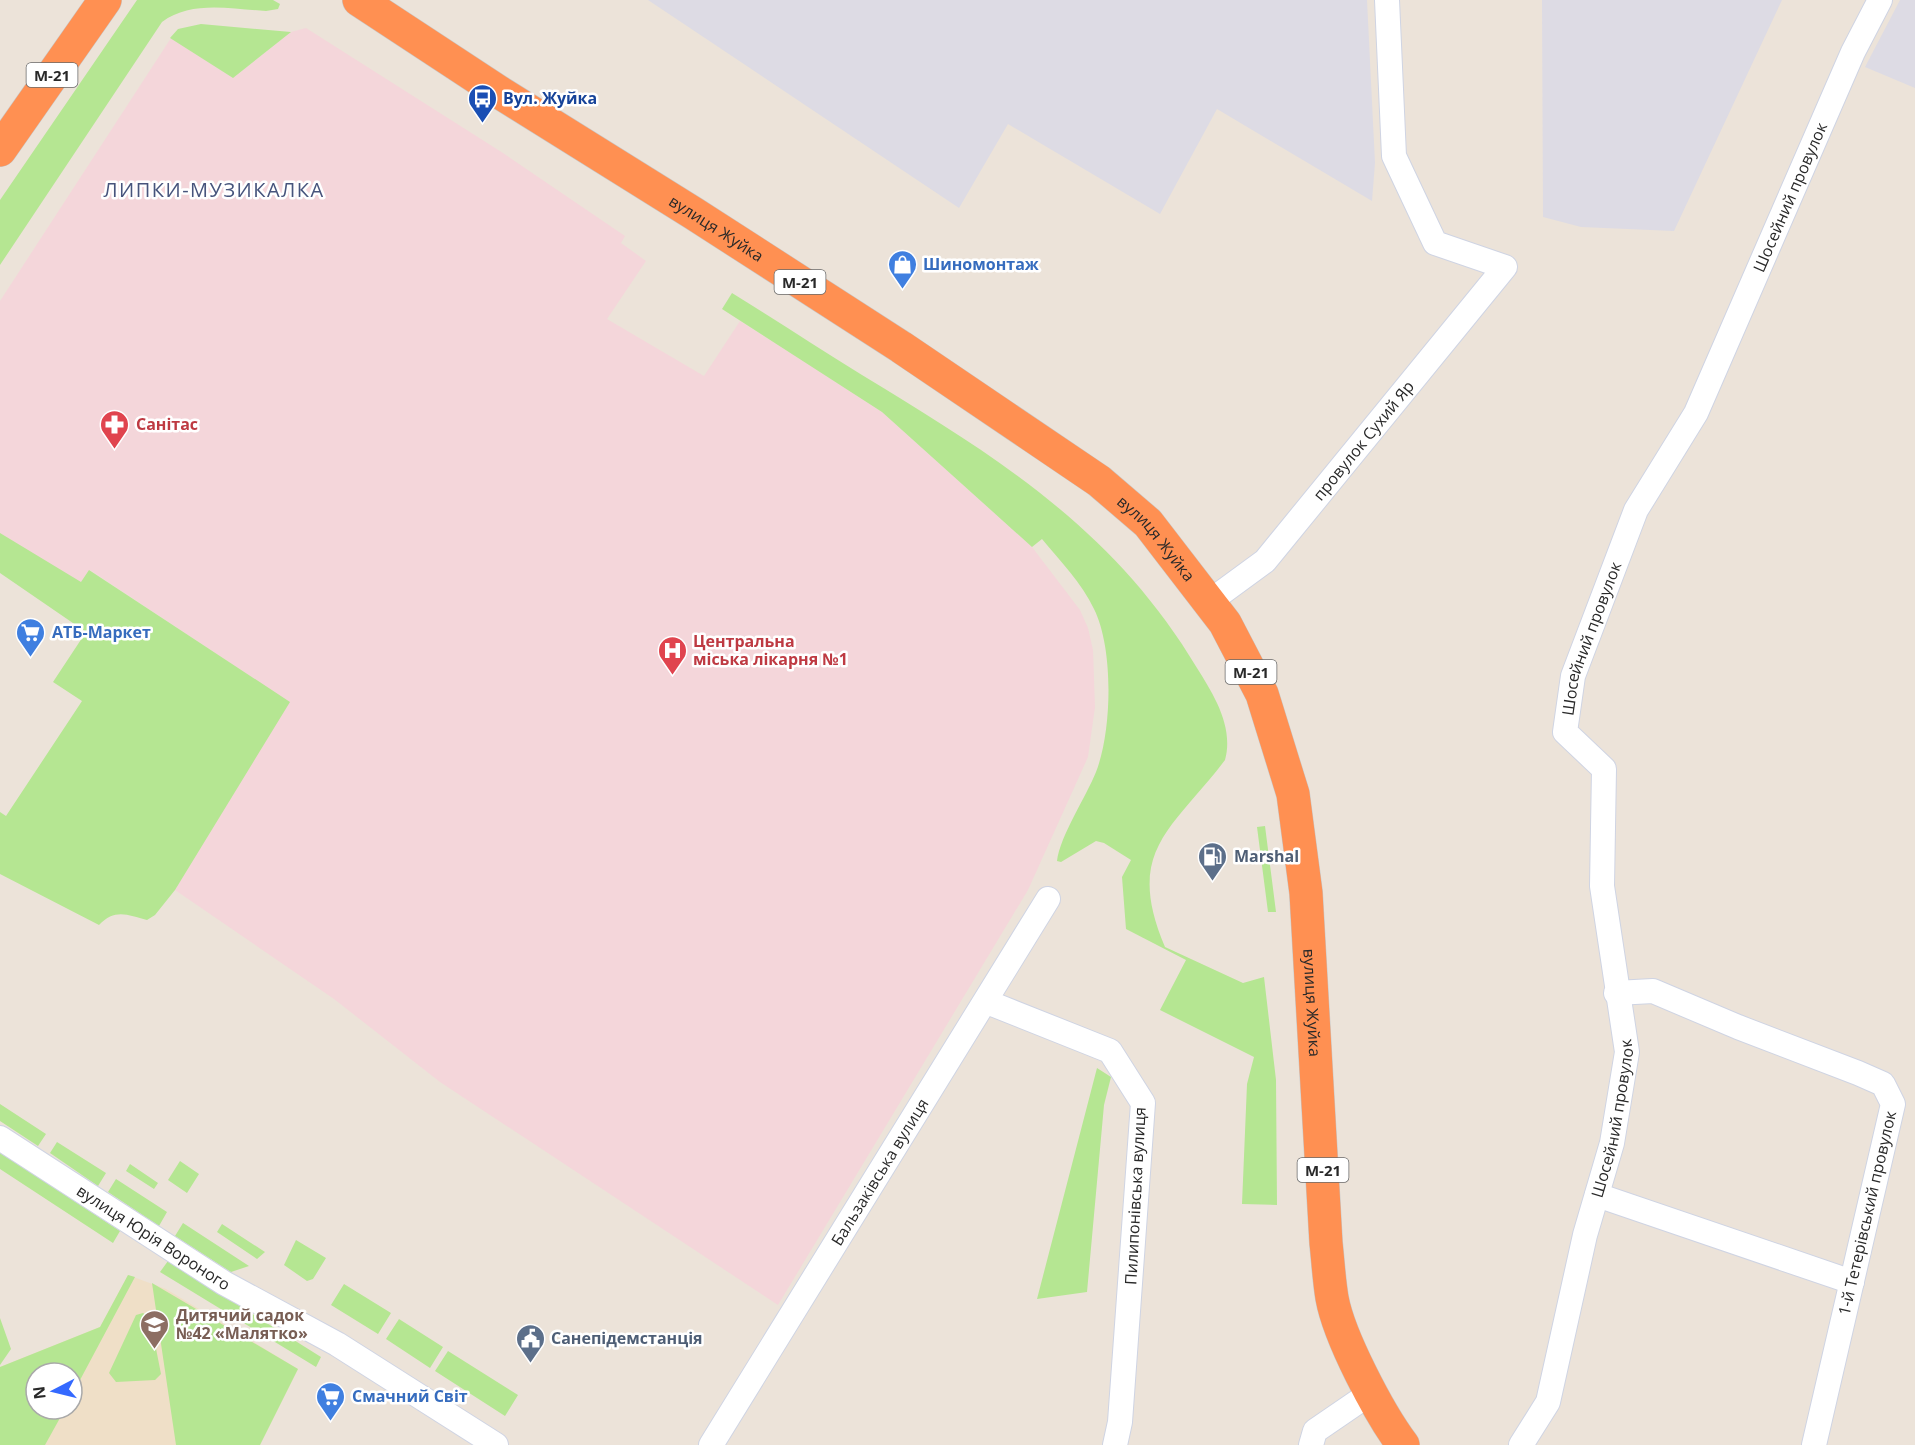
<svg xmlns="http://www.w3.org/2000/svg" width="1915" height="1445" viewBox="0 0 1915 1445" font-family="'Open Sans',sans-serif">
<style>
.industrial{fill:#dddbe4}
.education{fill:#efdfc7;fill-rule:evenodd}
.medical{fill:#f4d6da}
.green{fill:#b5e692}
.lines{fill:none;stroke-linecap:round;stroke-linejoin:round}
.minor-casing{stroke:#cfd4e3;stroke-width:26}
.highway-casing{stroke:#c7c7c7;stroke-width:34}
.minor{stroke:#fff;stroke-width:24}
.highway{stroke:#ff9052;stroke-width:33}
.labels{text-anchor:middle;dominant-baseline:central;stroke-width:5;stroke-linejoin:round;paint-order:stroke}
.shield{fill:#fff;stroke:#696969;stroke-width:1.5}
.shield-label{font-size:15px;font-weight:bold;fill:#292929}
.transit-label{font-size:16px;font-weight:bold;fill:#164399;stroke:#fff;text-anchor:start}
.street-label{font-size:16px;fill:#292929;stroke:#fff}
.shop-label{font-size:16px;font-weight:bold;fill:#366cbe;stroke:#fff;text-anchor:start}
.health-label{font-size:16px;font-weight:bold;fill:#be3a42;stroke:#fff;text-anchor:start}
.service-label{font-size:16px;font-weight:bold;fill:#4e5e75;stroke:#fff;text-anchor:start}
.education-label{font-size:16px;font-weight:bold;fill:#785e54;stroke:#fff;text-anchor:start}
.quarter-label{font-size:20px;letter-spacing:1.5px;fill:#47547c;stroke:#fff}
</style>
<rect width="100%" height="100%" fill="#ece3d9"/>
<!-- industrial -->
<path class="industrial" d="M 648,0 L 1367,0 L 1375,163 L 1372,201 L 1217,109 L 1160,214 L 1008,124 L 959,208 Z
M 1542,0 L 1782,0 L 1674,231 L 1581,227 L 1543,217 Z
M 1900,0 L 1915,0 L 1915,88 L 1865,67 Z"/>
<!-- education -->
<path class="education" d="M 128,1275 L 166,1289 L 298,1369 L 260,1445 L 0,1445 L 0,1367 L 100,1327 ZM 36,1373 L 72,1373 L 72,1409 L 36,1409 Z"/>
<!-- medical -->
<path class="medical" d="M 306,28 L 503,153 L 625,236 L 621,243 L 646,261 L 607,319 L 704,376 L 740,321 L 811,366 L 882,412 L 1032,547 L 1080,610 L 1088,628 L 1093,650 L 1095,707 L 1088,757 L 1028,890 L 778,1305 L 440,1082 L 334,999 L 175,890 L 289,702 L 90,570 L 82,583 L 0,535 L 0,301 L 171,38 L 233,78 L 291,32 Z"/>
<!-- green -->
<path class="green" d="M 137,0 L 273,0 L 280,4 L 278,9 L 266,11 C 231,9 191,0 162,22 L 0,265 L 0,200 Z
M 201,24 L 291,32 L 233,78 L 170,38 L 178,29 Z
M 732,293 C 776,320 818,348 862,375 C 997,457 1114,529 1197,668 C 1214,695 1234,727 1225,760 C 1172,830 1124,850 1165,947 L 1243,983 L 1264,977 L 1276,1080 L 1277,1205 L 1242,1204 L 1247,1084 L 1254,1057 L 1160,1010 L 1186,960 L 1126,929 L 1122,877 L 1131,860 L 1104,843 L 1096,841 L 1061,862 L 1057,861 C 1060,836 1086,797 1096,772 C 1112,731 1114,649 1094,609 C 1082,583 1060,561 1042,539 L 1032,547 L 882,412 L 722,309 Z
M 0,533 L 81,582 L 89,570 L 290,702 L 175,890 L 155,915 L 147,920 C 128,915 115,908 99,925 L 0,874 L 0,812 L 6,816 L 82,701 L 53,682 L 86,632 L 0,573 Z
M 1265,826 L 1276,912 L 1268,912 L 1257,827 Z
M 1097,1068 L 1111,1077 L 1104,1105 L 1087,1292 L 1037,1299 Z
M 0,1104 L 46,1134 L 38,1146 L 0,1121 Z
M 57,1142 L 106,1173 L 98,1186 L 50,1153 Z
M 0,1152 L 120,1231 L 113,1243 L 0,1169 Z
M 180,1161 L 199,1174 L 187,1193 L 168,1180 Z
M 130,1164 L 158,1183 L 154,1189 L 126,1171 Z
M 116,1179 L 167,1212 L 159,1226 L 108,1192 Z
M 183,1223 L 249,1266 L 231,1272 L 175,1236 Z
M 222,1224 L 265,1252 L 257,1259 L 217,1232 Z
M 296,1240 L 326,1258 L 313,1279 L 307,1281 L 284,1265 Z
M 168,1261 L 321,1357 L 316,1367 L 160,1272 Z
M 128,1275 L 135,1277 L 72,1395 L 72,1373 L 36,1373 L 36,1409 L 65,1409 L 45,1445 L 0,1445 L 0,1367 L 100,1327 Z
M 152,1283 L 298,1369 L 260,1445 L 176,1445 Z
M 344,1284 L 391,1313 L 378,1334 L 331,1305 Z
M 143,1313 L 150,1318 L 161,1374 L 155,1380 L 116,1382 L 109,1373 L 136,1315 Z
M 0,1318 L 11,1349 L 0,1365 Z
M 399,1319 L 443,1347 L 430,1368 L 386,1339 Z
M 448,1351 L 518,1395 L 505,1416 L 435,1371 Z"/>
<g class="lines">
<defs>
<g id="minor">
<path id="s1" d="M 1209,602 L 1265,561 L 1505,267 L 1435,243 L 1394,156 L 1387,0"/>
<path d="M 1616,993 L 1653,991 L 1738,1027 L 1858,1073 L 1883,1084 L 1893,1104 L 1814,1445"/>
<path d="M 987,1002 L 1110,1051 L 1143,1103 L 1120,1422 L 1115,1445"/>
<path id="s2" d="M 0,1138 L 224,1283 L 337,1344 L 496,1445"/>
<path d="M 1597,1195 L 1852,1282"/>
<path id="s3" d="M 711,1445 L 1048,899"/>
<path d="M 1311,1445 L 1315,1431 L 1372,1392"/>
<path id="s4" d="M 1521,1445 L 1548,1402 L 1585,1235 L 1612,1143 L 1627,1052 L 1602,886 L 1604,769 L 1565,732 L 1573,676 L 1636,510 L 1696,413 L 1853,52 L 1880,0"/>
</g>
<g id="highway">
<path id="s5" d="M 359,0 L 499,92 L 693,213 L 901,347 L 1099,481 L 1148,523 L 1225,623 L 1262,694 L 1293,794 L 1306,893 L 1326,1243 C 1328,1261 1329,1280 1332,1298 C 1339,1337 1379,1413 1403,1445"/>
<path d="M 0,150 L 105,0"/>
</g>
</defs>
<!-- minor casing -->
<use href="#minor" class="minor-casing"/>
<!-- highway casing -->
<use href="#highway" class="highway-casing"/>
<!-- minor -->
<use href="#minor" class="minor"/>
<!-- highway -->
<use href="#highway" class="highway"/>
</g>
<!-- icons -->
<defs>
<symbol id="bus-pin" viewBox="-11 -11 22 30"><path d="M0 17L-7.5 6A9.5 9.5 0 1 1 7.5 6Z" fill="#1a4fb4" stroke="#fff"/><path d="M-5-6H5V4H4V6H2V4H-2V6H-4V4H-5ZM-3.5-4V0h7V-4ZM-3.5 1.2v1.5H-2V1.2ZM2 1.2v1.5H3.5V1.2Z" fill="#fff"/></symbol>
<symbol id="shop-pin" viewBox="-11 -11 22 30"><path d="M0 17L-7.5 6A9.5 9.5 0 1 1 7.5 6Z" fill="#3f7fe0" stroke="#fff"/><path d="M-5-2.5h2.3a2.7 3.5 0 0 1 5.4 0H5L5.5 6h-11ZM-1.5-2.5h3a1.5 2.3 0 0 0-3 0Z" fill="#fff"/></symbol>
<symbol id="pharmacy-pin" viewBox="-11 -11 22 30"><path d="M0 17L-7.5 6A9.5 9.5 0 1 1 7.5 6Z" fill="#e0444e" stroke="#fff"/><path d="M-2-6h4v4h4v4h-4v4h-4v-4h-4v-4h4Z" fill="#fff"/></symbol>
<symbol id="supermarket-pin" viewBox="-11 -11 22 30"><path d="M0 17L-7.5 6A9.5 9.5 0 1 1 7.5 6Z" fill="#3f7fe0" stroke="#fff"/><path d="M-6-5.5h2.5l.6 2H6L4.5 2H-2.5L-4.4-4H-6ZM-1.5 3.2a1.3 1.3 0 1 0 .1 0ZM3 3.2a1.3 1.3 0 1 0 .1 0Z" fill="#fff"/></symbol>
<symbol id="hospital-pin" viewBox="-11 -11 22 30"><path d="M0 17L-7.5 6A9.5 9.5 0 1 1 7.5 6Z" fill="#e0444e" stroke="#fff"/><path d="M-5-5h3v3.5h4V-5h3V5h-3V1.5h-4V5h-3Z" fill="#fff"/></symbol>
<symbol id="fuel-pin" viewBox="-11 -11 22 30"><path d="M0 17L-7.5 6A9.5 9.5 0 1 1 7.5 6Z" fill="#5c6f8a" stroke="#fff"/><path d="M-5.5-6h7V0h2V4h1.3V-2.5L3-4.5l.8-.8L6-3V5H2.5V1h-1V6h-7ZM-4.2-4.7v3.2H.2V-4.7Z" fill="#fff"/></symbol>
<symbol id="school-pin" viewBox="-11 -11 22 30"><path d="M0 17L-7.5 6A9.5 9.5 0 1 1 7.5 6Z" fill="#8d6e63" stroke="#fff"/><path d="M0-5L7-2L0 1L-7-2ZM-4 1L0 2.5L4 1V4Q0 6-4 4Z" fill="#fff"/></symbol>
<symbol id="civic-pin" viewBox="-11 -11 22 30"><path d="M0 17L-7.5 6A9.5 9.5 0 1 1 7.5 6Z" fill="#5c6f8a" stroke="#fff"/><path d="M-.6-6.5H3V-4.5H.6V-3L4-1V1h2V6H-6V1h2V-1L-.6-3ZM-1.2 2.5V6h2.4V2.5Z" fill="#fff"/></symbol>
</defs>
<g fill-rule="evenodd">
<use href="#bus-pin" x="466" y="82" width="33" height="45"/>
<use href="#shop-pin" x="886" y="248" width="33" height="45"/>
<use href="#pharmacy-pin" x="98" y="408" width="33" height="45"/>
<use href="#supermarket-pin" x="14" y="616" width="33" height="45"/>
<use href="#hospital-pin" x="656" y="634" width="33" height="45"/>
<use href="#fuel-pin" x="1196" y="840" width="33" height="45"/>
<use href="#school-pin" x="138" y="1308" width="33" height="45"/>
<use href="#civic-pin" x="514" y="1322" width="33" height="45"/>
<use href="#supermarket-pin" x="314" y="1380" width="33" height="45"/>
</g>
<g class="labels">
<!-- shield labels -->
<g class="shield">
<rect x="26.5" y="63" width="51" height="24" rx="4.5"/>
<rect x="774.5" y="270" width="51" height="24" rx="4.5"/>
<rect x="1225.5" y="660" width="51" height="24" rx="4.5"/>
<rect x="1297.5" y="1158" width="51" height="24" rx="4.5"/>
</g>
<g class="shield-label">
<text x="52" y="75">М-21</text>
<text x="800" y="282">М-21</text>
<text x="1251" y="672">М-21</text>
<text x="1323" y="1170">М-21</text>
</g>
<!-- transit labels -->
<g class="transit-label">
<text x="503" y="98">Вул. Жуйка</text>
</g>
<!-- street labels -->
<g class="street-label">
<text stroke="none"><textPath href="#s4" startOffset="1332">Шосейний провулок</textPath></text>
<text stroke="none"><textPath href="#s5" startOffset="424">вулиця Жуйка</textPath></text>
<text stroke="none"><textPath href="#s1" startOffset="225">провулок Сухий Яр</textPath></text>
<text stroke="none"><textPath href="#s5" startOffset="964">вулиця Жуйка</textPath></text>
<text stroke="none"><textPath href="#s4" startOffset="846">Шосейний провулок</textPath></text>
<text stroke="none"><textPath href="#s5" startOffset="1468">вулиця Жуйка</textPath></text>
<text stroke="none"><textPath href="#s4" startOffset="342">Шосейний провулок</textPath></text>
<text stroke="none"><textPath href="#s3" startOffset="321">Бальзаківська вулиця</textPath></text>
<text transform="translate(1135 1196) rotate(-87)">Пилипонівська вулиця</text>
<text transform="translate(1867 1213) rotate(-77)">1-й Тетерівський провулок</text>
<text stroke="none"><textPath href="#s2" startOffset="183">вулиця Юрія Вороного</textPath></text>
</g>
<!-- shop labels -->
<g class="shop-label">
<text x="923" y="264">Шиномонтаж</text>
<text x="52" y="632">АТБ-Маркет</text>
<text x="352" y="1396">Смачний Світ</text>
</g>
<!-- health labels -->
<g class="health-label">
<text x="136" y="424">Санітас</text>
<text x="693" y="641">Центральна<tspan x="693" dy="18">міська лікарня №1</tspan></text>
</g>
<!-- service labels -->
<g class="service-label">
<text x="1234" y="856">Marshal</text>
<text x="551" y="1338">Санепідемстанція</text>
</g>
<!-- education labels -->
<g class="education-label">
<text x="176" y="1315">Дитячий садок<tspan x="176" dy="18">№42 «Малятко»</tspan></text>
</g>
<!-- quarter labels -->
<g class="quarter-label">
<text x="214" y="189">ЛИПКИ-МУЗИКАЛКА</text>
</g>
</g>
<!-- north arrow -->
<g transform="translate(54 1391) rotate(263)"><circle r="28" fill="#ffffff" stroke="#a9a9a9" stroke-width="1.5"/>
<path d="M0-4.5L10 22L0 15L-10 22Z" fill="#3469ff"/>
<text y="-9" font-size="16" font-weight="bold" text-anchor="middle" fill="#292929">N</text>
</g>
</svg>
